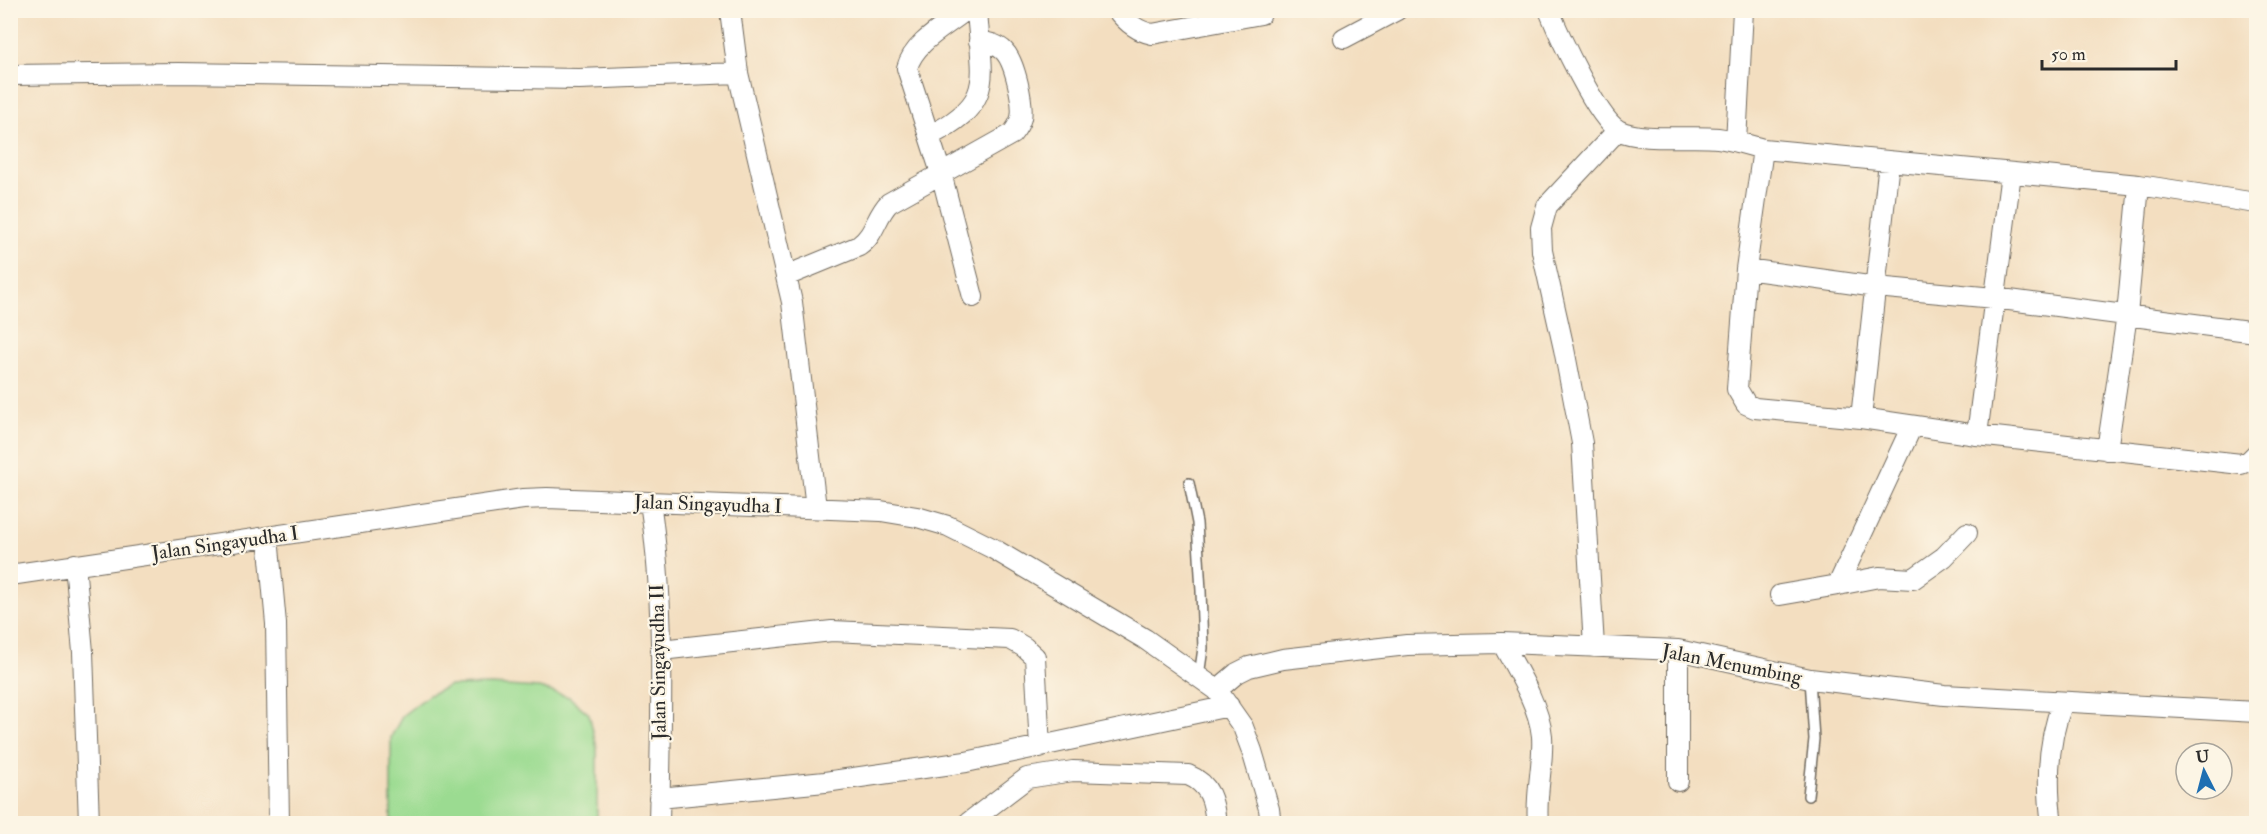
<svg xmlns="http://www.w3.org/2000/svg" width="2267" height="834" viewBox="0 0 2267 834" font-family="'IM FELL Double Pica',serif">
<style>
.grass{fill:#9bdb91;stroke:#63835e;stroke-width:1.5}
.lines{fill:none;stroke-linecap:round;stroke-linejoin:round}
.lane-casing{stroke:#716a5f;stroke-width:12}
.street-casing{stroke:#716a5f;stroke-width:22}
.lane{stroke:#fff;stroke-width:9}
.street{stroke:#fff;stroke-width:20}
.labels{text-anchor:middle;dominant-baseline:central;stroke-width:4.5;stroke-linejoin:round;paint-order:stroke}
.street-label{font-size:20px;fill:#2b2b2b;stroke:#fcf5e5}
</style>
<rect width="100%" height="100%" fill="#fcf5e5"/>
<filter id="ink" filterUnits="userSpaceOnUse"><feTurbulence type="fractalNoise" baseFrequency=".0167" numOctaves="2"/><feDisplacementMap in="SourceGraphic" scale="12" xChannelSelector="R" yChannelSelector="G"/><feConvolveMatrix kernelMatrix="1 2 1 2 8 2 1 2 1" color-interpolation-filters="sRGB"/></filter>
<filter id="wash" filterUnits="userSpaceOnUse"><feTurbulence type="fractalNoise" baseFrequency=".008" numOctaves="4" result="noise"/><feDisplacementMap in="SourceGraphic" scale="24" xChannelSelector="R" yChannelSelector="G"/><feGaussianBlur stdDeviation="1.35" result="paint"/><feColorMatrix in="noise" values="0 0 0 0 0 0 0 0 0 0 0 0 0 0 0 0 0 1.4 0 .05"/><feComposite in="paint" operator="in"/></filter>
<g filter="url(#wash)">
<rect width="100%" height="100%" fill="#f3dec0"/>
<!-- grass -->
<path class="grass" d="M 492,685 L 539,688 L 569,697 L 589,714 L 597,748 L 597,823 L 391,823 L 391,737 L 403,715 L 429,695 L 449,686 Z"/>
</g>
<g filter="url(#ink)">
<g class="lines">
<defs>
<path id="lane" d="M 1189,483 L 1197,523 L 1201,591 L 1203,648 L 1199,676
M 1808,796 L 1814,739 L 1810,679"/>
<path id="street" d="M 730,10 L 738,73 L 792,302 L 816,508
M 966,10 C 945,27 914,42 907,68 L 941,173 L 973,297
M 1117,10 C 1127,23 1137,31 1152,34 L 1261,14
M 1549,10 C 1559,35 1597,118 1618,130 C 1641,142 1691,135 1718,138 C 1733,140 1748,145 1763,149 L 1746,269 L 1737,389 L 1746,404 L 1755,408 L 1861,418 L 1977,435 L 2241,464 L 2249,461 L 2256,454
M 1344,38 L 1397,10
M 10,75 L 179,73 L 579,79 L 738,73
M 929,136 C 998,101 981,77 977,10
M 1736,142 L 1743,10
M 1763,149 L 2139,185 L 2256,203
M 1746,269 L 1876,287 L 1994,298 L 2256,332
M 786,276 L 859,246 C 875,235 876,216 889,203 L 1012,134 C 1016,129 1019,125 1021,118 C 1024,104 1015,62 1004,51 C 997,44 988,43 979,41
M 1861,418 L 1889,162
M 1977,435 L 2011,173
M 2107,450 L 2127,315 L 2139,185
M 650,502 C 666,608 661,717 659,824
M 268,537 L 276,624 L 279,824
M 75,564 L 83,652 L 89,823
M 10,575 L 523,499 L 547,498 L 881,511 L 917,517 L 948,526 L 992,548 L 1145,639 L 1217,690 L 1243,727 L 1252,751 L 1269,809 L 1271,824
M 1838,585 L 1879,577 L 1913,579 L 1944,557 L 1967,533
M 1780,595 L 1838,585 L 1912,426
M 1502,643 C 1517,670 1539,705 1542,736 C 1544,765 1535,793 1538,824
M 1594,647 L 1582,443 L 1564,349 L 1542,251 L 1541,228 L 1547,206 L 1618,130
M 661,650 L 832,631 L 1010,639 L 1024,647 L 1035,657 L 1040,747
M 1217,690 L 1237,673 L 1249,667 L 1283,659 L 1407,645 L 1502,643 L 1678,650 L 1810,679 L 1944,695 L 2256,712
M 1678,781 L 1678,650
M 659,798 L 825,782 L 966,762 L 1229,706
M 968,823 L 1027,778 L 1073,771 L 1188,775 C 1210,784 1214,801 1216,824
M 2052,824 C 2046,782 2047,742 2063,702"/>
</defs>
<!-- lane casing -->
<use href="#lane" class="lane-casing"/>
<!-- street casing -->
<use href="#street" class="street-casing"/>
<!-- lane -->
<use href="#lane" class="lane"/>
<!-- street -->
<use href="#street" class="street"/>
</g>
</g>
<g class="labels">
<!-- street labels -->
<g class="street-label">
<text transform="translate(708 504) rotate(2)">Jalan Singayudha I</text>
<text transform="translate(225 543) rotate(-8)">Jalan Singayudha I</text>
<text transform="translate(658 662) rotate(-91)">Jalan Singayudha II</text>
<text transform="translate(1732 664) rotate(11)">Jalan Menumbing</text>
</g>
</g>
<!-- margin -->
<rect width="2267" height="834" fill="none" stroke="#fcf5e5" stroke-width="36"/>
<!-- north arrow -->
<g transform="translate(2204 771) rotate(354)"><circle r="28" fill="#fcf5e5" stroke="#a8a49b" stroke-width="1.5"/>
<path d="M0-4.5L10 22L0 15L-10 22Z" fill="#1f6fb2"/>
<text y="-9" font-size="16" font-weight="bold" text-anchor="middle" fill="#2b2b2b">U</text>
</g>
<!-- scale -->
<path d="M2042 60v9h134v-9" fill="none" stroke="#2b2b2b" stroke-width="3"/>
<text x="2051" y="60" font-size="18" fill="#2b2b2b" stroke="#fcf5e5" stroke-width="4.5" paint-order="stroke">50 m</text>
</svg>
